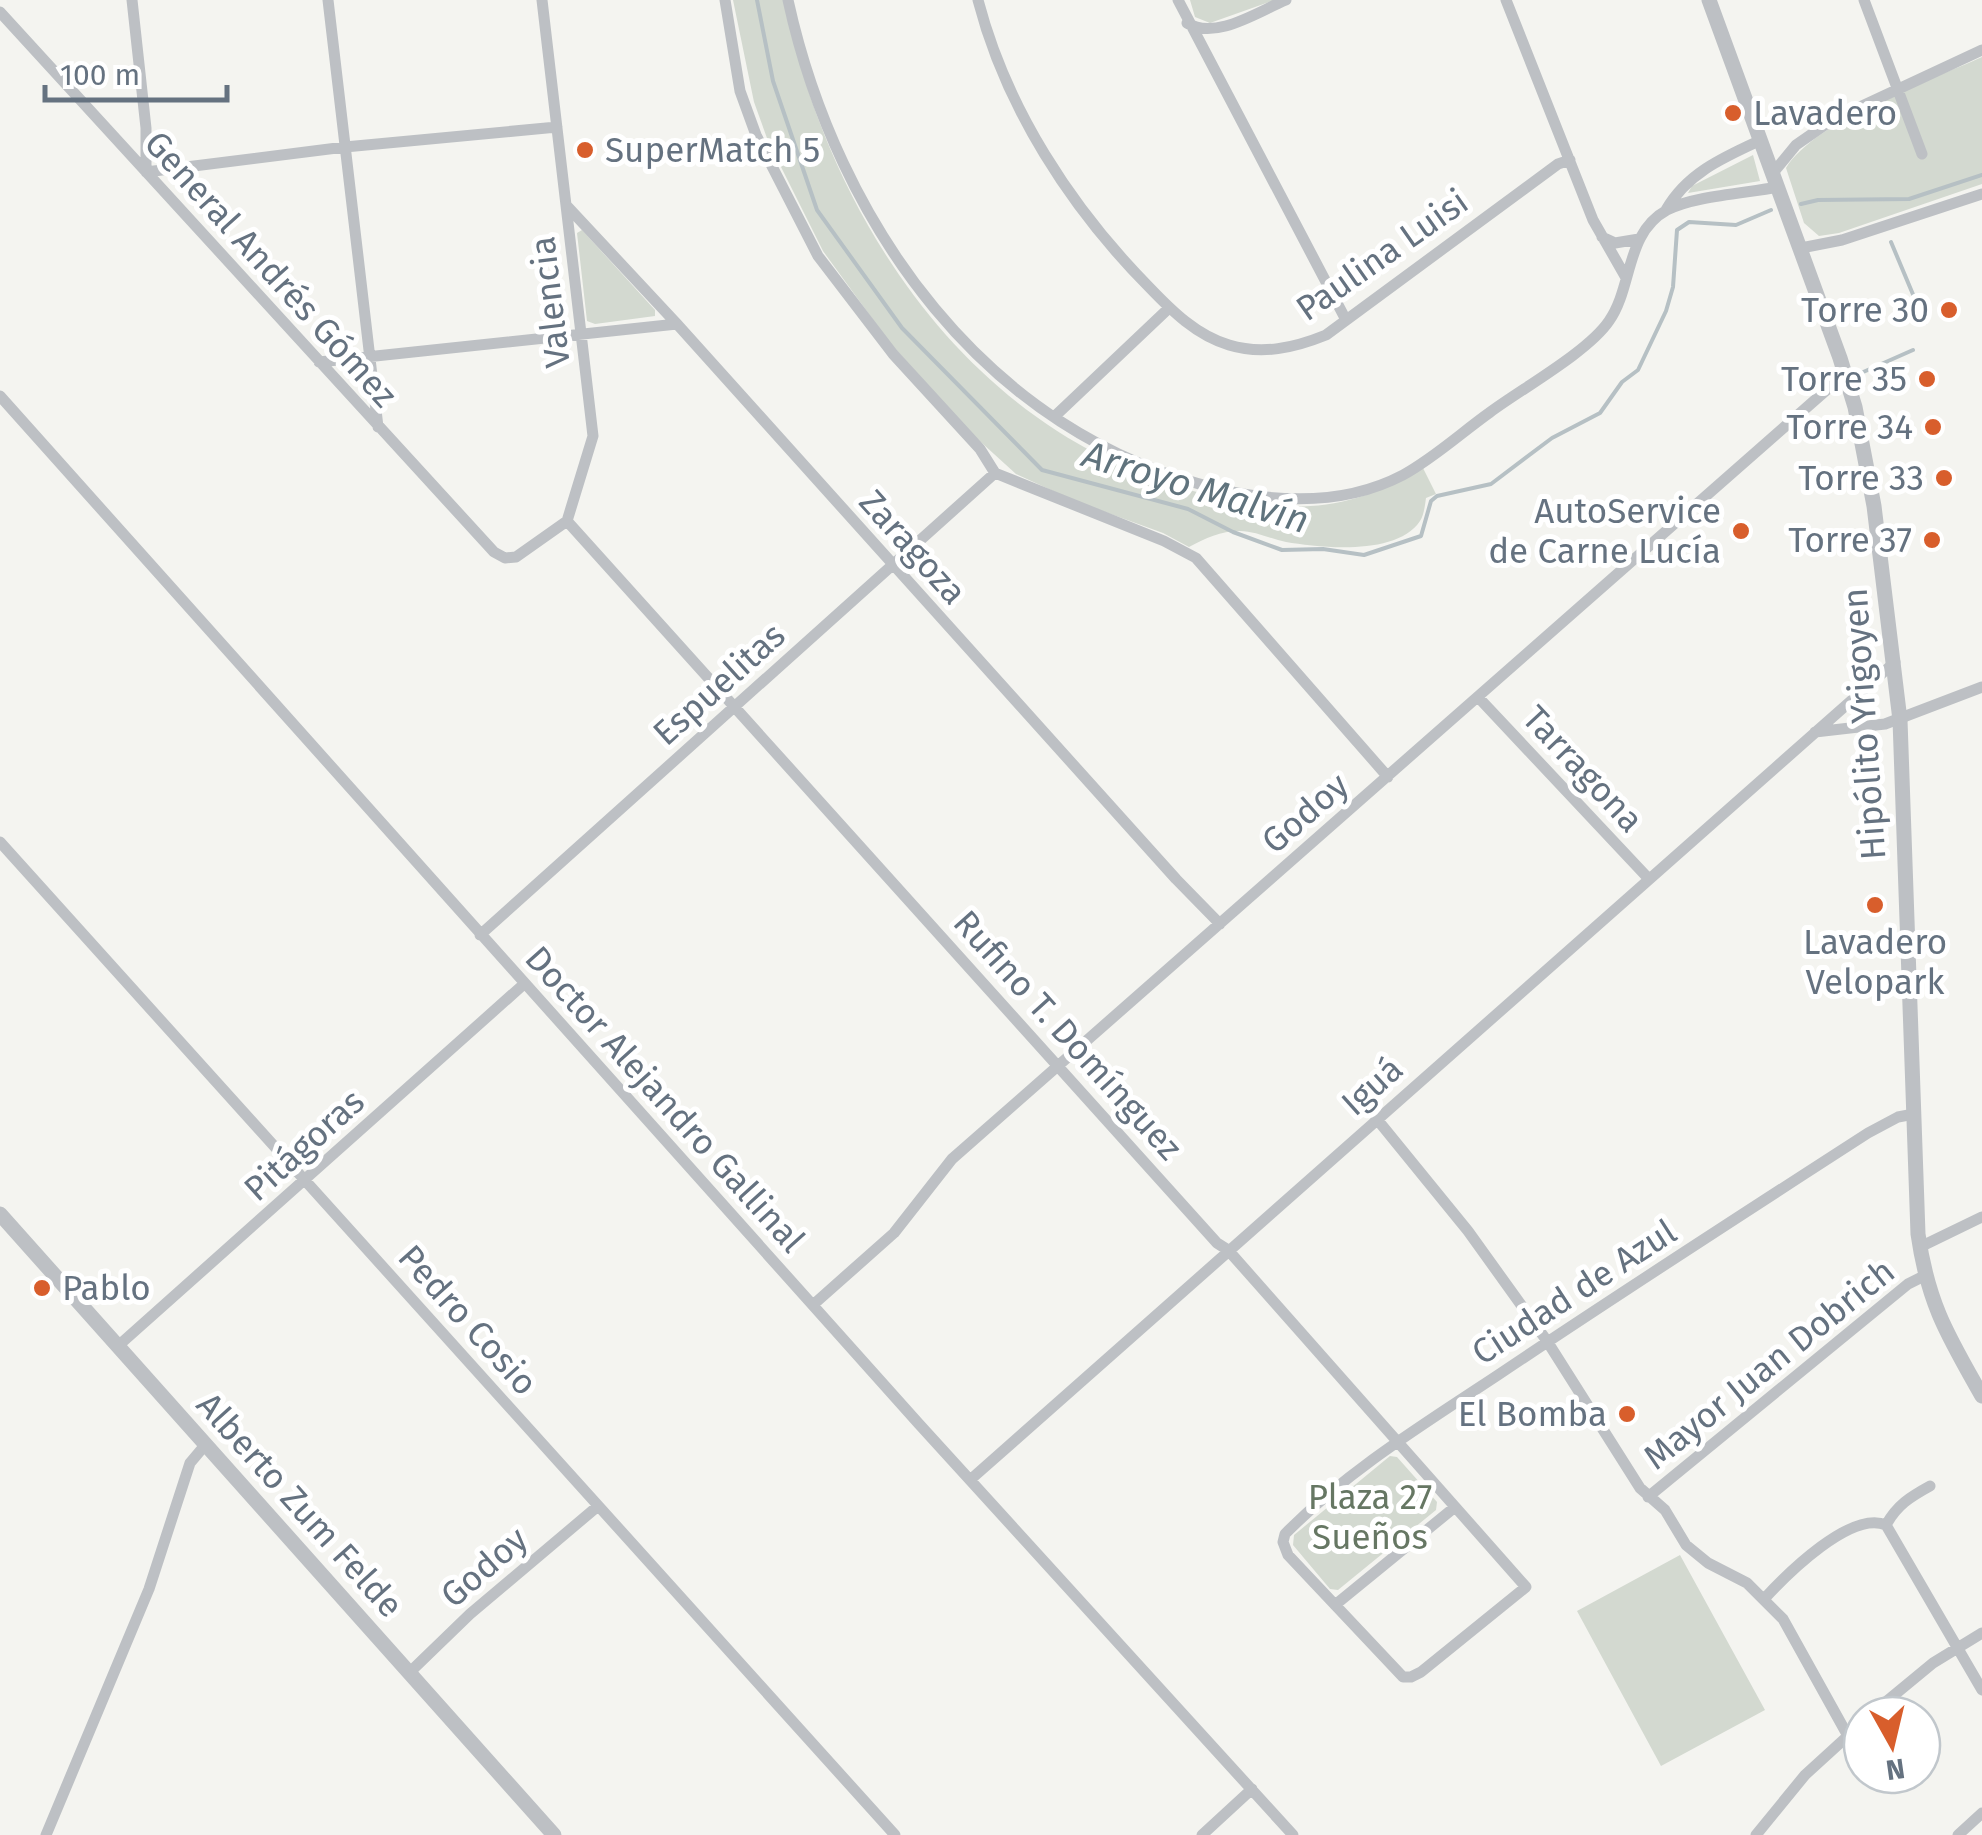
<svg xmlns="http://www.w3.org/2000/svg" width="1982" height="1835" viewBox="0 0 1982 1835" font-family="'Fira Sans',sans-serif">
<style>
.green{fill:#d3d9d0}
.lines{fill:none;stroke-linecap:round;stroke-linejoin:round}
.stream{stroke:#b6c0c4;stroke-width:4}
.minor{stroke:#bdc0c4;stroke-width:11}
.tertiary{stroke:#bdc0c4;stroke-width:15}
.poi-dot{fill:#d85e2c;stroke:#fff;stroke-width:4}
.labels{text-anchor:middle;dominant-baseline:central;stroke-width:10;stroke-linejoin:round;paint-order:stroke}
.poi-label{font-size:35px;fill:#657280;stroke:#fff;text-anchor:end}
.street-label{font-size:35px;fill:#657280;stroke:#fff}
.park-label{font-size:35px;fill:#667763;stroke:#fff}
.water-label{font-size:38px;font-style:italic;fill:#60737d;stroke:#fff}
</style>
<rect width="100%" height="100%" fill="#f4f4f0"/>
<!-- green -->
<path class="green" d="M 733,0 L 784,0 C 829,219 970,434 1197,492 C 1285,514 1344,515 1423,468 L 1436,494 L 1426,498 C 1425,505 1424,515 1420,521 C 1397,556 1321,548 1286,542 C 1271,539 1255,531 1240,531 C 1220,531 1206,538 1189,547 L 1163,533 L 1075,501 L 1016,474 L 972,434 L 890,343 L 823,251 L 768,141 L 754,102 Z
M 1190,0 L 1275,0 L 1210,23 L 1195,17 Z
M 1982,57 L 1982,184 L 1839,233 L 1819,236 L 1804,223 L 1786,168 C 1816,120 1929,81 1982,57 Z
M 1753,155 L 1760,181 L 1688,193 L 1692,186 Z
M 582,230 L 655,310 L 655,316 L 595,324 L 587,321 L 577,233 Z
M 1390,1456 L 1397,1457 L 1437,1502 L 1436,1510 L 1338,1590 L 1330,1589 L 1293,1545 L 1294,1535 Z
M 1680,1555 L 1765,1710 L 1661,1766 L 1577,1611 Z"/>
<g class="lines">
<!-- stream -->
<path class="stream" d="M 757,0 L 773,81 L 817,210 L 902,328 L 1042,470 L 1188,509 L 1233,532 L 1282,550 L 1323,549 L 1364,555 L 1421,536 L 1431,501 L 1437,496 L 1491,484 L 1552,438 L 1600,413 L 1622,382 L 1638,370 L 1666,311 L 1673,287 L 1677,230 L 1689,222 L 1736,225 L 1771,210
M 1801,204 L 1818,200 L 1909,199 L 1982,175
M 1891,242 L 1925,323
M 1861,373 L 1913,350"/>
<!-- minor -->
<path class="minor" d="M 132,0 L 146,128 L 146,172 L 345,147 L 557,127
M 328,0 L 378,427
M 725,0 L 740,91 L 756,135 L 818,256 L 893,354 L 980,449 L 995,473 L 1164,541 L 1196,558 L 1388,777
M 788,0 C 837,224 987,436 1219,489 C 1280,503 1346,505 1403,475 C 1434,458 1461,433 1489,413 C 1521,389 1588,352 1609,321 C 1633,287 1625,233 1667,210 C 1693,196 1748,193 1778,187
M 978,0 C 1006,108 1071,208 1149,287 C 1172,311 1196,335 1229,345 C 1262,355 1294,348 1326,335 L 1558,164 L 1570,160
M 1178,0 L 1346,320
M 1506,0 L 1593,220 L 1625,276
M 1864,0 L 1922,154
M 0,12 L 494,552 L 505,558 L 516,557 L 567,521 L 593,436 L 542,0
M 1187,23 C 1215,41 1259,11 1286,0
M 1773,173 L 1796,145 L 1832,120 L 1982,50
M 566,205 L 677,324 L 1176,879 L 1220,924
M 1666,210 C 1687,173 1724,157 1761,140
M 1602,237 L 1615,243 L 1639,239
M 1801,248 L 1842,240 L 1982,194
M 319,362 L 677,324
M 0,396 L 919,1424 L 1293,1835
M 1054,417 L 1169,308
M 567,521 L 1217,1243 L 1228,1250 L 1526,1587 L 1421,1672 L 1411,1677 L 1403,1677 L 1288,1555 L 1283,1542 L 1285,1534 C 1347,1471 1424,1424 1498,1375 C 1620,1293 1744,1213 1868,1133 L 1898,1117 L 1914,1114
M 1478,697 L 1648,878
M 1815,732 L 1885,724 L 1982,687
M 0,842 L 895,1835
M 480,935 L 995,473
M 1376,1118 L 1468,1231 L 1547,1341 L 1640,1488 L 1665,1510 L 1686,1545 L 1708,1563 L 1747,1583 L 1783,1619 L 1848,1736
M 1920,1247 L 1982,1217
M 814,1304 L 894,1233 L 952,1159 L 1831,386 L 1847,379
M 118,1346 L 524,984
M 970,1480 L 1895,662
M 1648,1497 L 1908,1284 L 1924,1276
M 1886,1525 L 1982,1690
M 1886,1525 C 1897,1505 1910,1497 1930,1486
M 1764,1599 C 1787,1574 1851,1510 1886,1525
M 1335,1605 L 1455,1507
M 409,1673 L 470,1614 L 598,1506
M 1870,1715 L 1933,1663 L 1982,1633
M 46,1835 L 149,1589 L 190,1463 L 206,1444
M 1202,1835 L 1252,1789
M 1756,1835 L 1805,1775 L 1862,1723
M 1958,1835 L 1982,1813"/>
<!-- tertiary -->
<path class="tertiary" d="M 1709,0 L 1840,358 L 1855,407 L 1874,506 L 1900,720 L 1918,1234 C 1928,1304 1948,1336 1982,1396
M 0,1214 L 554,1835"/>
</g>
<!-- markers -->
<g class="poi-dot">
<circle cx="1733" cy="113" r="10"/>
<circle cx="585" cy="150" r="10"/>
<circle cx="1949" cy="310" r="10"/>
<circle cx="1927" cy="379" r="10"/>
<circle cx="1933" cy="427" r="10"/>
<circle cx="1944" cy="478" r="10"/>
<circle cx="1741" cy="531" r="10"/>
<circle cx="1932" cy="540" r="10"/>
<circle cx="1875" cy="905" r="10"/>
<circle cx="42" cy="1288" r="10"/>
<circle cx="1627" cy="1414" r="10"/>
</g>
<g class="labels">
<!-- poi labels -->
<g class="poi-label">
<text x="1753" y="113" text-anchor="start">Lavadero</text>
<text x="605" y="150" text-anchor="start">SuperMatch 5</text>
<text x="1929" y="310">Torre 30</text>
<text x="1907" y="379">Torre 35</text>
<text x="1913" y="427">Torre 34</text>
<text x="1924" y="478">Torre 33</text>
<text x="1721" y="511">AutoService<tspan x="1721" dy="40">de Carne Lucía</tspan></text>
<text x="1912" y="540">Torre 37</text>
<text x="1875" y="942" text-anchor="middle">Lavadero<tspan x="1875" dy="40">Velopark</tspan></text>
<text x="62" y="1288" text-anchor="start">Pablo</text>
<text x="1607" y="1414">El Bomba</text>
</g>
<!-- street labels -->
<g class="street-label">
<text transform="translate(1382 255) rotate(-35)">Paulina Luisi</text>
<text transform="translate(271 269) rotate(48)">General Andrés Gómez</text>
<text transform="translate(550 302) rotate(-97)">Valencia</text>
<text transform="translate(913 547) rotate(48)">Zaragoza</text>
<text transform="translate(719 684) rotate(-42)">Espuelitas</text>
<text transform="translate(1864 724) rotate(-94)">Hipólito Yrigoyen</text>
<text transform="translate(1583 769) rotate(47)">Tarragona</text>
<text transform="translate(1305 813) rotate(-41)">Godoy</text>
<text transform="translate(1068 1035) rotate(48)">Rufino T. Domínguez</text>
<text transform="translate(1372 1086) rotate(-42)">Iguá</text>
<text transform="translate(665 1099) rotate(48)">Doctor Alejandro Gallinal</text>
<text transform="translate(304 1145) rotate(-42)">Pitágoras</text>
<text transform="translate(1574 1292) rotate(-33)">Ciudad de Azul</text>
<text transform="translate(468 1320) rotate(48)">Pedro Cosio</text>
<text transform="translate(1769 1364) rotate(-39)">Mayor Juan Dobrich</text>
<text transform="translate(300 1505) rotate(48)">Alberto Zum Felde</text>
<text transform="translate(484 1567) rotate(-41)">Godoy</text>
</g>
<!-- park labels -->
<g class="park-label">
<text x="1370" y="1497">Plaza 27<tspan x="1370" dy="40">Sueños</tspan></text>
</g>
<!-- water labels -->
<g class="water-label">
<text transform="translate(1196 487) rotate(17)">Arroyo Malvín</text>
</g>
</g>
<!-- north arrow -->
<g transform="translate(1892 1745) rotate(172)"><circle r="48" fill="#ffffff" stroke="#c1c7cc" stroke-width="2.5"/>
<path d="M0-8L18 38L0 25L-18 38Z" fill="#d85e2c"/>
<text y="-15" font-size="28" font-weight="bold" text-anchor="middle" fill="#657280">N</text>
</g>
<!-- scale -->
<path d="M45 85v15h182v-15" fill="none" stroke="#657280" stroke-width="5"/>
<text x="60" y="85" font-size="30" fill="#657280" stroke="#ffffff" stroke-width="8" paint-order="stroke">100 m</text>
</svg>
